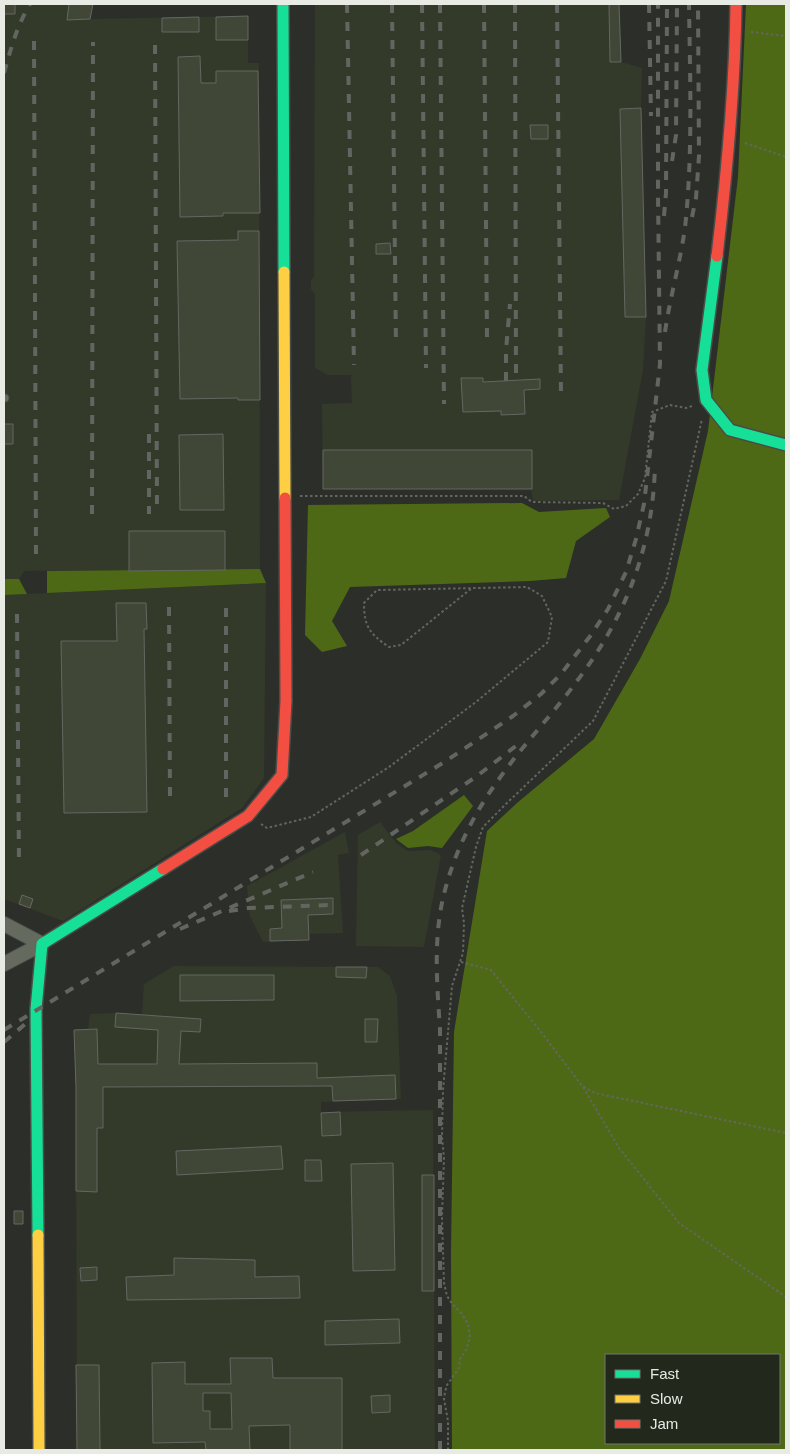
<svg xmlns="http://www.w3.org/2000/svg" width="790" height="1454" viewBox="0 0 790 1454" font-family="Arial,sans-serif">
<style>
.built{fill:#333a29}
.forest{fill:#4e6916;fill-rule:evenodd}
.building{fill:#414737;stroke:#656762;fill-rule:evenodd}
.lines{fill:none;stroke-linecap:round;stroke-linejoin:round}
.lane-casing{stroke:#4a4c48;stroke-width:9}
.street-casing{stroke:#4a4c48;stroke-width:16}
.fast-casing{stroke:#4a4c48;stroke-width:14}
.slow-casing{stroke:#4a4c48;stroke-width:14}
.jam-casing{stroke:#4a4c48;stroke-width:14}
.path{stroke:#63665f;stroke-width:2;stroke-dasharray:2.5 2.5;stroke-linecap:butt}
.lane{stroke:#646a5e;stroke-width:7}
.street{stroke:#646a5e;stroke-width:14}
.fast{stroke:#16e098;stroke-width:11}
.slow{stroke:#ffcf43;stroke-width:11}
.jam{stroke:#f24e42;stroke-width:11}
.rail{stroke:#636660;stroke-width:4;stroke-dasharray:9 9;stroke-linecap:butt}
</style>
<rect width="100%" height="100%" fill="#2c2f29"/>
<!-- built -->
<path class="built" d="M 4,4 L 93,4 L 91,19 L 248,16 L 248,63 L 259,63 L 260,569 L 24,571 L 19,579 L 4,579 Z
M 315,4 L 619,4 L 621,62 L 642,68 L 641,108 L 646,317 L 643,370 L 619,500 L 533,501 L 531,489 L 323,489 L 322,404 L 352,403 L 351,375 L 328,375 L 315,368 L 315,295 L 311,289 L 311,281 L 314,276 Z
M 266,583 L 264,778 L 242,808 L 63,921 L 4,899 L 4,595 Z
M 380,822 L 396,843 L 408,851 L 431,850 L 441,855 L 424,947 L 356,946 L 358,835 Z
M 345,832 L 349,853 L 338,855 L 343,933 L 309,934 L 309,940 L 263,942 L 250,916 L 247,886 Z
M 174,966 L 378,967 L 390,976 L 397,996 L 401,1099 L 321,1102 L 321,1112 L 433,1110 L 435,1450 L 77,1450 L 76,1094 L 74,1030 L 88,1030 L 90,1014 L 116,1013 L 142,1015 L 144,984 Z"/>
<!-- forest -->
<path class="forest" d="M 746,4 L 786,4 L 786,1450 L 452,1450 L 451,1253 L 454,1032 L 487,831 L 517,803 L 594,739 L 640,659 L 669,601 L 708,431 L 738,177 ZM 606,1355 L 779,1355 L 779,1443 L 606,1443 Z
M 522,503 L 539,512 L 606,508 L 610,517 L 576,541 L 566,578 L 530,581 L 350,587 L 332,621 L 347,646 L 322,652 L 305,635 L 308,505 Z
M 260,569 L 266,583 L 47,593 L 47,571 Z
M 4,579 L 19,579 L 27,594 L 4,595 Z
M 464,795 L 473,806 L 442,848 L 428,846 L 408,848 L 396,839 L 413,831 Z"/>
<!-- building -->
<path class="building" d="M 4,4 L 15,4 L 15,14 L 4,14 Z
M 69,4 L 93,4 L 90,19 L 67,20 Z
M 609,4 L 619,4 L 621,62 L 610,62 Z
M 248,16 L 248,40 L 216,40 L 216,17 Z
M 199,17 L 199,32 L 162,32 L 162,18 Z
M 200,56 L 201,83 L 216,83 L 216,71 L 258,71 L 260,213 L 223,213 L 223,216 L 180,217 L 178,57 Z
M 641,108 L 646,317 L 625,317 L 620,109 Z
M 530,125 L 548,125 L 548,139 L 531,139 Z
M 238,231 L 259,231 L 260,400 L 238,400 L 238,398 L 180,399 L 177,241 L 238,240 Z
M 390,243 L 391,254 L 376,254 L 376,244 Z
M 461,378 L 483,378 L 483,382 L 540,379 L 540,389 L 524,390 L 525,414 L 501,415 L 501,411 L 463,412 Z
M 4,424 L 13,424 L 13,444 L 4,444 Z
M 223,434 L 224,510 L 180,510 L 179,435 Z
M 323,450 L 532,450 L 532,489 L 323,489 Z
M 129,531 L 225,531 L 225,570 L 129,571 Z
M 116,603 L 146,603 L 147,629 L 144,629 L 147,812 L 64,813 L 61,641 L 117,641 Z
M 22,895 L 33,899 L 30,908 L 19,904 Z
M 333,898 L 333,914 L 308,915 L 309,940 L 270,941 L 270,929 L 282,928 L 281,900 Z
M 336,967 L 367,967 L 366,978 L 336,977 Z
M 180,975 L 274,975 L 274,1000 L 180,1001 Z
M 116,1013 L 201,1019 L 200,1032 L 181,1031 L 179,1064 L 317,1063 L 317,1078 L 395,1075 L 396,1099 L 333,1101 L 332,1086 L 103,1087 L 103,1128 L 97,1128 L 97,1192 L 76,1191 L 76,1087 L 74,1030 L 97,1029 L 98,1064 L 157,1064 L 158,1030 L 115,1027 Z
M 365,1019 L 378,1019 L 377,1042 L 365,1042 Z
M 340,1112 L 341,1135 L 322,1136 L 321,1113 Z
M 281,1146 L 283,1169 L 177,1175 L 176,1151 Z
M 305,1160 L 321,1160 L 322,1181 L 305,1181 Z
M 393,1163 L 395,1270 L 353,1271 L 351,1164 Z
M 422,1175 L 434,1175 L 434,1291 L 422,1291 Z
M 14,1211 L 23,1211 L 23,1224 L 14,1224 Z
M 174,1258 L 255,1260 L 255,1277 L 299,1276 L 300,1298 L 127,1300 L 126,1277 L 174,1275 Z
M 97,1267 L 97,1280 L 81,1281 L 80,1268 Z
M 399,1319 L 400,1343 L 325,1345 L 325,1321 Z
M 230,1358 L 272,1358 L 273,1378 L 342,1378 L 342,1450 L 290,1450 L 290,1425 L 249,1426 L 250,1450 L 206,1450 L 205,1442 L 153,1443 L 152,1363 L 185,1362 L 185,1384 L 231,1384 ZM 203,1393 L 231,1393 L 232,1429 L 210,1429 L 210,1411 L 203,1411 Z
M 76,1365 L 99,1365 L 100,1450 L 77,1450 Z
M 390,1395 L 390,1412 L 372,1413 L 371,1396 Z"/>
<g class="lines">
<defs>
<path id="lane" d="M 4,398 L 5,398"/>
<path id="street" d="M 4,924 L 42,944
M 4,964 L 42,944"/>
<path id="fast" d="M 283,4 L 284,272
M 717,256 L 702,370 L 706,400 L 730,430 L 786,445
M 38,1235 L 36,1009 L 42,944 L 163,869"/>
<path id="slow" d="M 284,272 L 285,498
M 38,1235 L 39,1450"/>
<path id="jam" d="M 717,256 C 727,172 735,89 736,4
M 163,869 L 248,816 L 282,775 L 286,701 L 285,498"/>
</defs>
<!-- lane casing -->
<use href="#lane" class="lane-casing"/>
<!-- street casing -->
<use href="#street" class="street-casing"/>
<!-- fast casing -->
<use href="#fast" class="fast-casing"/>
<!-- slow casing -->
<use href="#slow" class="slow-casing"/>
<!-- jam casing -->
<use href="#jam" class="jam-casing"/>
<!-- path -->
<path class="path" d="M 751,32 L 786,36
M 745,143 L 786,157
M 300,496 L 524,496 L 532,502 L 603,503 L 614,509 L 626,506 L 638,494 L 645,478 L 652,412 L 670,405 L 686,408 L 692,406
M 261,824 L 267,828 L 311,817 L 389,767 L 476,702 L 548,642 L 552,617 L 542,596 L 527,587 L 377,590 L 364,603 C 364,627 370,634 389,647 L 401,645 L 472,588
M 461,962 L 491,970 L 545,1037 L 582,1086 L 595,1093 L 786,1133
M 583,1087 L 619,1148 L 679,1223 L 786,1297
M 448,1450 L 448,1421 L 444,1399 L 445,1392 L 447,1385 L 459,1368 L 460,1359 L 466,1350 L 470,1337 L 468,1324 L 462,1314 L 451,1302 L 447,1296 L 444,1283 L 442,1217 L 444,1158 L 442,1137 L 443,1090 L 452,986 L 463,953 L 464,923 L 462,908 L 476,847 L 483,827 L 508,802 L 593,721 L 666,581 L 702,419"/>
<!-- lane -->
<use href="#lane" class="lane"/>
<!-- street -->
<use href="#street" class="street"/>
<!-- fast -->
<use href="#fast" class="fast"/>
<!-- slow -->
<use href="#slow" class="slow"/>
<!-- jam -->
<use href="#jam" class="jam"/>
<!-- rail -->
<path class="rail" d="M 347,4 L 354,365
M 392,4 L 396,346
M 422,4 L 426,368
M 440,4 L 444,404
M 484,4 L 487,337
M 515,4 L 516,381
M 557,4 L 561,394
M 649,4 L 651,116
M 34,41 L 36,559
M 155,45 L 157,513
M 4,73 C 11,48 17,26 30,4
M 672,161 L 676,135 L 677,4
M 664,216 L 666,193 L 667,4
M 692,217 L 696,198 L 699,156 L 698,4
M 665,332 C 670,297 680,263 685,228 C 693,153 690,78 689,4
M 506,381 L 506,350 L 510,304
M 149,434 L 149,514
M 92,514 L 93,42
M 169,607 L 170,802
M 226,608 L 226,800
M 17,614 L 19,866
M 361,855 L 477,776 L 521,742
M 229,911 L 249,908 L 331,905
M 180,929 L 313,872
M 4,1030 L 446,761 L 513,716 L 541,694 L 561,674 L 591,635 L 608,609 L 626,572 L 636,539 L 644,504 L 660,364 L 658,195 L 658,4
M 4,1042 L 30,1020
M 440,1450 L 440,1029 C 437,985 433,938 444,894 C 454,853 474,813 499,779 C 523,745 552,715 577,681 C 626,616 653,547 655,465"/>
</g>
<!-- border -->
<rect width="790" height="1454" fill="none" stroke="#e8ebe4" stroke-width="10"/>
<!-- legend -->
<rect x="605" y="1354" width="175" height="90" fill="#23281d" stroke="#72766d"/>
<rect x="615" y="1370" width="25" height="8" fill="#16e098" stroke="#72766d"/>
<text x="650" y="1379" font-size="15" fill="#e8ebe4">Fast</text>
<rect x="615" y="1395" width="25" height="8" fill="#ffcf43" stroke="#72766d"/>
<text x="650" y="1404" font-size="15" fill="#e8ebe4">Slow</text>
<rect x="615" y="1420" width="25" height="8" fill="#f24e42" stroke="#72766d"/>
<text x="650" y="1429" font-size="15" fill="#e8ebe4">Jam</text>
</svg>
